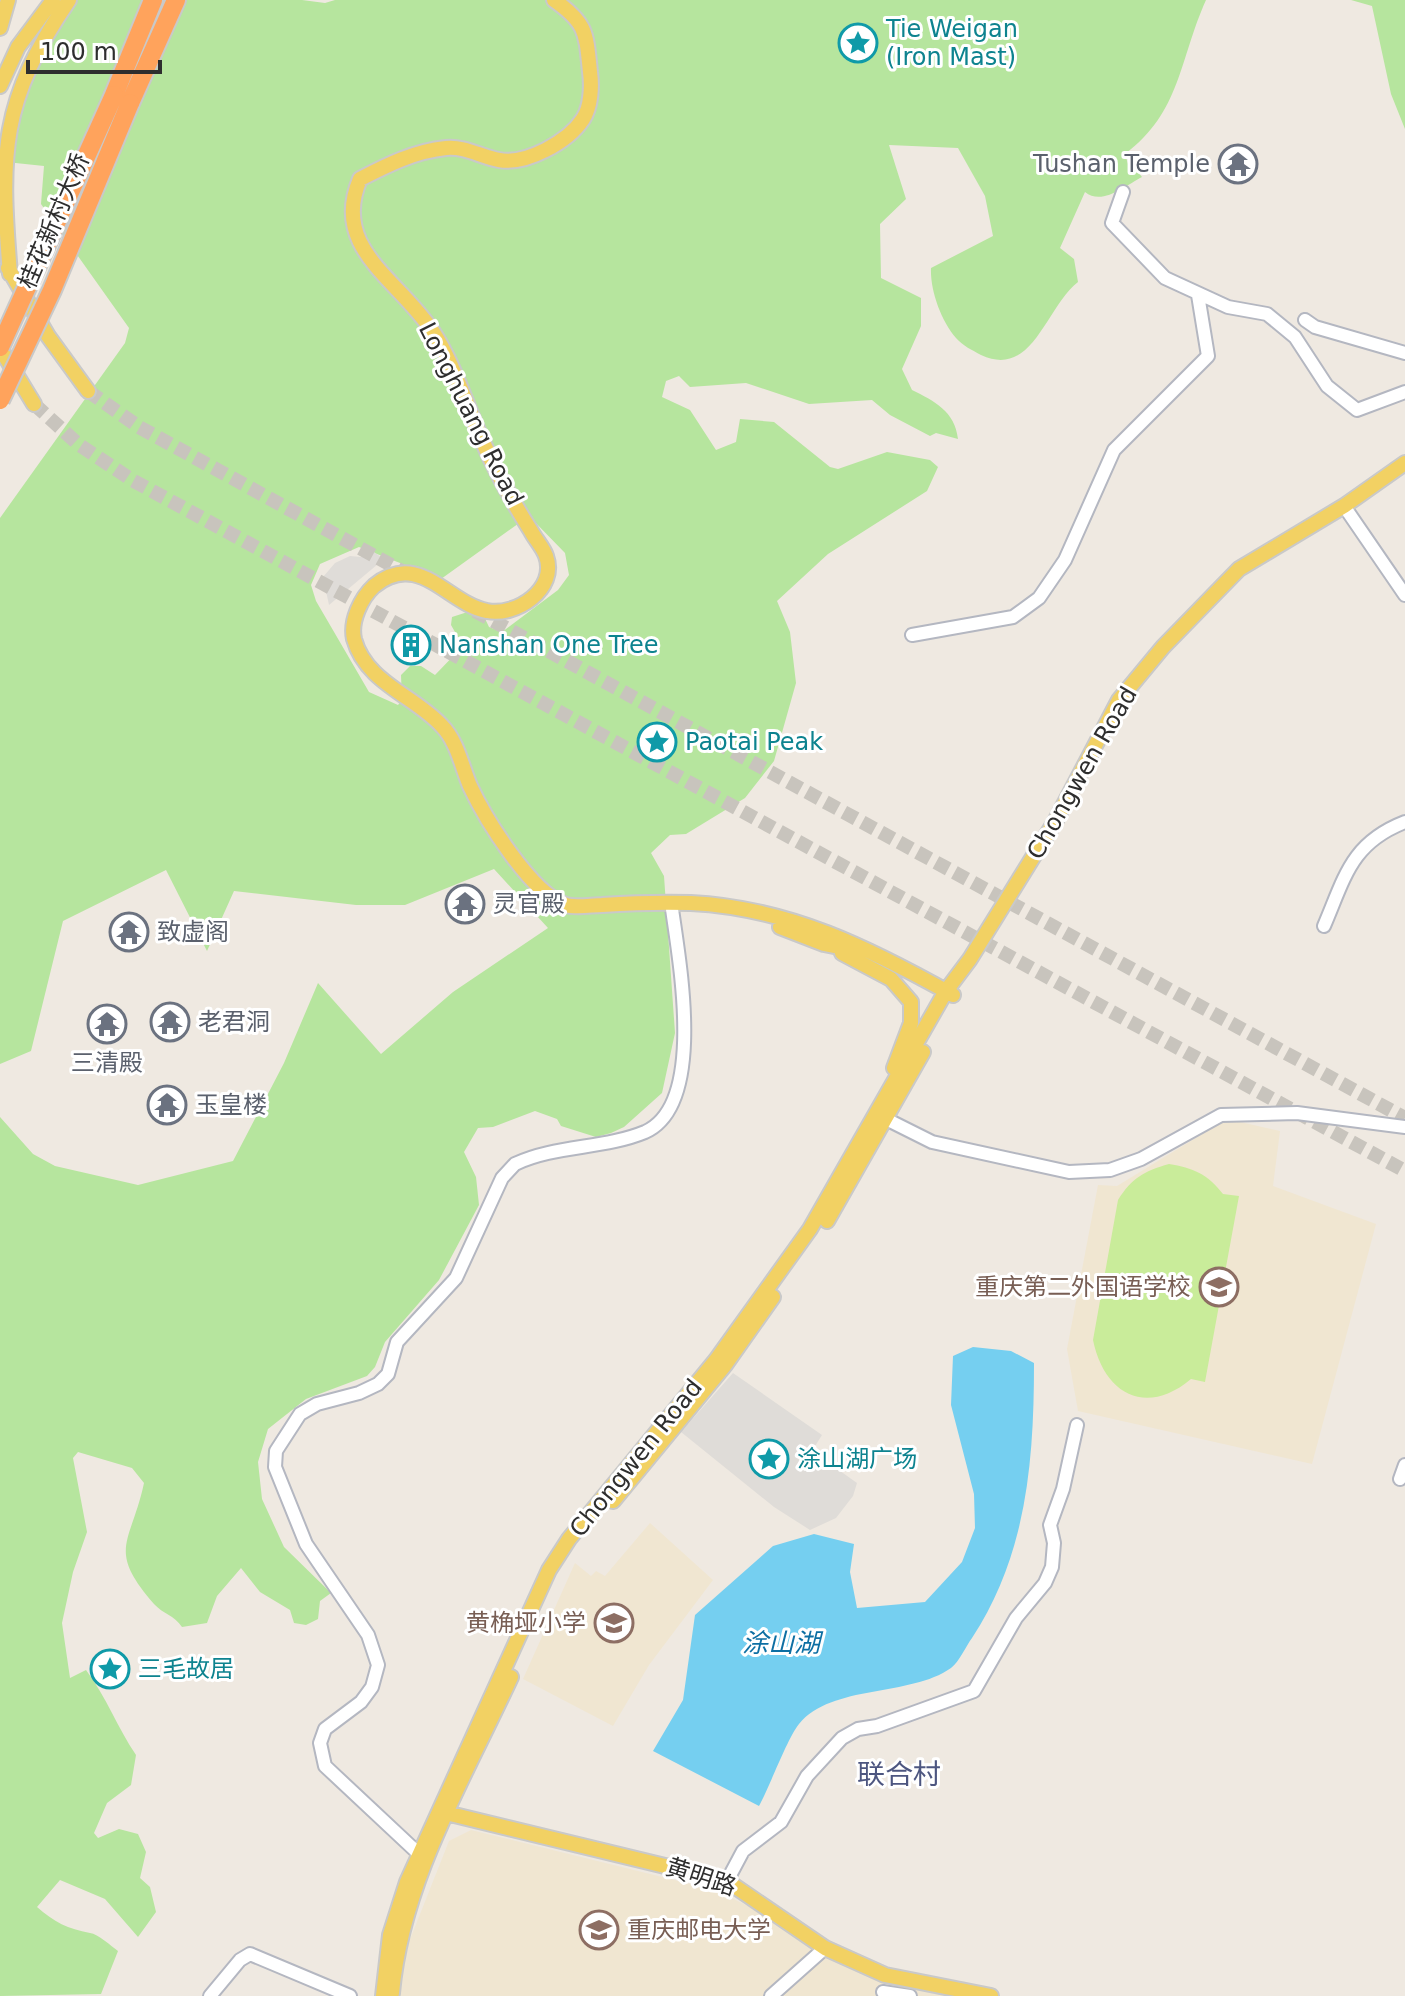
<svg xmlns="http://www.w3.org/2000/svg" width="1405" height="1996" viewBox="0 0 1405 1996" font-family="'DejaVu Sans','Noto Sans SC',sans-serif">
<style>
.education{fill:#f0e6d1}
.green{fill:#b6e59e;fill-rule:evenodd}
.pitch{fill:#c9ec9a}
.plaza{fill:#dfdcd8}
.water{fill:#75cff0}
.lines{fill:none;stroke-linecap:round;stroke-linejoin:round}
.major-tunnel{stroke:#c8c4bd;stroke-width:14;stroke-dasharray:14 7;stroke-linecap:butt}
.minor-casing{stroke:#b4b7c1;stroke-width:16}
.major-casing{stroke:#c9c9c9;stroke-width:18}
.highway-casing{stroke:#c9c9c9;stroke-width:22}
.minor{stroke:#fff;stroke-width:12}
.major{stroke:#f2d163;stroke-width:14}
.highway{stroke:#ffa35c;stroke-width:18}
.highway-bridge-casing{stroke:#c9c9c9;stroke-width:22;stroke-linecap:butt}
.highway-bridge{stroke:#ffa35c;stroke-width:18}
.labels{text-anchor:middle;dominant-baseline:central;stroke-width:6;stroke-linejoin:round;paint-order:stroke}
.culture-label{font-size:24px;fill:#0d838f;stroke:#fff;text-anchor:start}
.worship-label{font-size:24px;fill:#5b616d;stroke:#fff;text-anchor:start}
.street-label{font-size:24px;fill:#2e2e2e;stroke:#fff}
.education-label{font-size:24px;fill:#785e54;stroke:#fff;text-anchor:end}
.water-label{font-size:26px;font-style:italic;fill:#0d6fa3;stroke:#fff}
.quarter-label{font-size:28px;fill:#4d5680;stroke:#fff}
</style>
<rect width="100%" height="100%" fill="#efe9e1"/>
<!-- education -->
<path class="education" d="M 1227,1119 L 1280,1131 L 1273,1186 L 1376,1224 L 1312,1464 L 1078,1411 L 1067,1349 L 1098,1185 L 1117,1186 Z
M 650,1523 L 713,1580 L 649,1665 L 613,1726 L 523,1679 L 575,1563 L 591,1576 L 596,1571 L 605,1576 Z
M 471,1830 L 715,1890 L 750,1907 L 822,1956 L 877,1979 L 959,1996 L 398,1996 L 405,1952 L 449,1841 Z"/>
<!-- green -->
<path class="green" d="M 77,0 L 302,0 L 325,3 L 335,0 L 1206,0 C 1179,60 1181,112 1125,154 L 1131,174 L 1138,172 L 1142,177 C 1125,186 1102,206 1085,192 L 1060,248 L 1074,259 L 1078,282 C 1045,308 1033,379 981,355 C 972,350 963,346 956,338 C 941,321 930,290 931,268 L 993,236 L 985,196 L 958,148 L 889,145 L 906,199 L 880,224 L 881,278 L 921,298 L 921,326 L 902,369 L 912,390 C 934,401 955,411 958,439 L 936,433 L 930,436 L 890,415 L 872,400 L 809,404 L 746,383 L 690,387 L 679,376 L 666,381 L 662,397 L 690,410 L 716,450 L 736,442 L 740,419 L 774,422 L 830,467 L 838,469 L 887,452 L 930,460 L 938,467 L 927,491 L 828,554 L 777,601 L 790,632 L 796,683 L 774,761 L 745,798 L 686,834 L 670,835 L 651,853 L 664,876 L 675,1033 L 662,1093 L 624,1127 L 611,1133 L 596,1137 L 561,1126 L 557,1119 L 535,1111 L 493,1127 L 478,1128 L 464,1152 L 476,1177 L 479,1205 L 439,1280 L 385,1342 L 375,1367 L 367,1376 L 306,1399 L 268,1429 L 258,1462 L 262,1499 L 284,1547 L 331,1593 L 320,1601 L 318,1619 L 306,1625 L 294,1623 L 290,1610 L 260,1592 L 241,1568 L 217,1596 L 207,1623 L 182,1627 C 174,1615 163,1614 154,1604 C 106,1549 131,1544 144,1483 L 132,1468 L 78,1452 L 73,1458 L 87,1532 L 73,1572 L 62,1623 L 70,1678 L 86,1670 C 107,1698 117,1727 136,1755 L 131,1785 L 107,1803 L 94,1833 L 98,1838 L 119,1829 L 138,1834 L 146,1852 L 140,1878 L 150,1887 L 156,1912 L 138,1937 L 105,1899 L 60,1880 L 37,1907 C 54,1922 68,1929 90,1933 C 98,1934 111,1946 118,1951 L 101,1994 L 0,1996 L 0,1117 L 33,1154 L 55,1166 L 138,1185 L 233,1161 L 284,1063 L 318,983 L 381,1054 L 453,992 L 548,928 L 494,869 L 405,905 L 356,905 L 234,891 L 207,951 L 166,870 L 63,921 L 31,1051 L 0,1064 L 0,518 L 125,343 L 129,328 L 41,204 L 44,166 L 6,162 C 20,91 27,55 77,0 ZM 529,516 L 565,553 L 569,575 L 558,590 L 502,632 L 489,627 L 480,608 L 452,617 L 451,625 L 463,646 L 435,675 L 421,666 L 410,666 L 401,675 L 402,700 L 398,705 L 369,692 L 316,601 L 311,585 L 320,564 L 359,547 L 441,579 Z
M 1351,0 L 1405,0 L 1405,129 L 1391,94 L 1372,6 Z"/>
<!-- pitch -->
<path class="pitch" d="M 1169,1164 C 1193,1168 1208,1174 1223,1194 L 1239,1196 L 1205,1382 L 1191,1379 C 1146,1417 1104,1394 1093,1340 L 1118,1200 C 1132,1178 1144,1171 1169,1164 Z"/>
<!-- plaza -->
<path class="plaza" d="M 371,550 L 384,559 L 329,605 L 323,577 L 335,563 L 350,556 L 361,557 Z
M 733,1373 L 822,1435 L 812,1451 L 857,1483 L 853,1496 L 836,1518 L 810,1530 L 774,1507 L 681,1432 Z"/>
<!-- water -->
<path class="water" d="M 973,1347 L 1011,1351 L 1034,1363 C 1034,1460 1027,1554 972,1638 C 966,1646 959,1662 951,1668 C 910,1697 832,1684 799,1724 C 787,1739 770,1786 759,1806 L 653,1751 L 683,1700 L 695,1615 L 773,1546 L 814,1534 L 854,1544 L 850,1572 L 857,1608 L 925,1602 L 962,1562 L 975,1528 L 974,1494 L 951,1405 L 953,1356 Z"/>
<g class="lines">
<!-- major-tunnel -->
<path class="major-tunnel" d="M 88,391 L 139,427 L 411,576
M 34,404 L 78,444 L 132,480 L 1405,1171
M 475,611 L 1405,1118"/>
<defs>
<path id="minor" d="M 1123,192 L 1112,223 L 1165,278 L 1228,307 L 1267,314 L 1295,337 L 1327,386 L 1357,410 L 1405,392
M 1305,320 L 1315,327 L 1405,353
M 1344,506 L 1405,595
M 912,635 L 1013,617 L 1039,598 L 1065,560 L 1114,450 L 1208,356 L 1198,295
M 1324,926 C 1345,877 1351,843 1405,822
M 880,1116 L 932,1142 L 1069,1172 L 1110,1170 L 1141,1159 L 1221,1115 L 1297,1113 L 1405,1127
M 1400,1479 L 1405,1465
M 419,1854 L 325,1766 L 320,1743 L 325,1729 L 361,1702 L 372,1687 L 378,1665 L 368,1635 L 306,1544 L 275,1467 L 276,1451 L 300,1414 L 317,1404 L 359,1393 L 378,1384 L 388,1374 L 397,1342 L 456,1278 L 502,1178 L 515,1164 C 555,1145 604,1149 645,1132 C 708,1104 678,955 671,902
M 727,1881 L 743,1851 L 781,1822 L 807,1776 L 842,1738 L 858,1729 L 877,1726 L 974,1691 L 1016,1618 L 1045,1583 L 1052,1567 L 1054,1543 L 1050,1525 L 1063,1489 L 1077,1425
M 883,1992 L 910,1996
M 210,1996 L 240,1960 L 250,1954 L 350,1996
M 771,1996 L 825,1948"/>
<path id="major" d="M 554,0 C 587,23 586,33 590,72 C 592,86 591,107 583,119 C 568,142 526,165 499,160 C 481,157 465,146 446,148 C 415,151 387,165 360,179 C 330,249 400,280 433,332 C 454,364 466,405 482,440 C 496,472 512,501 531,531 C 535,539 543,547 546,556 C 558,589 516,617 487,611 C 448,604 419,549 374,586 C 361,598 350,621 354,639 C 366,683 415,696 442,726 C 457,741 462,767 470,786 C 485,818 531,894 566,905 C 576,908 592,905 602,905 C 632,903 661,902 691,903 C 789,908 869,948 953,995
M 0,28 L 8,0
M 0,86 L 18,47 L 53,0
M 8,268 L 48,336 L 88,391
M 10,274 C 0,153 0,101 69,0
M 0,348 L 34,404
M 780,927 L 824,944 L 859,951
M 842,953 L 891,979 L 911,1002 L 911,1023 L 894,1068
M 827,1221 L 923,1052
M 613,1501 L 725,1365 L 773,1297
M 442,1812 L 727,1881 L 825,1948 L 885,1975 L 991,1996
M 392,1993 C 402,1881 465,1777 511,1677
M 383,1996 L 390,1935 L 407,1882 L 549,1570 L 569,1539 L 716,1360 L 810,1229 L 946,991 L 970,959 L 1056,820 L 1119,700 L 1163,647 L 1239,569 L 1344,506 L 1405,463"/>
<path id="highway" d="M 114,95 L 153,0
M 130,103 L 176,0"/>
</defs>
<!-- minor casing -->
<use href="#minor" class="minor-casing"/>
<!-- major casing -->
<use href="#major" class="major-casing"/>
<!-- highway casing -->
<use href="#highway" class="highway-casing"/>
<!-- minor -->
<use href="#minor" class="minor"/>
<!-- major -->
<use href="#major" class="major"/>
<!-- highway -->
<use href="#highway" class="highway"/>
<defs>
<path id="highway-bridge" d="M 0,347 L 114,95
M 0,400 L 52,290 L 130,103"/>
</defs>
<!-- highway-bridge casing -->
<use href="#highway-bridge" class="highway-bridge-casing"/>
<!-- highway-bridge -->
<use href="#highway-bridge" class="highway-bridge"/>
</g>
<!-- icons -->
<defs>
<symbol id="sight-ring" viewBox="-11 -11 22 22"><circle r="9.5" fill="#fff" stroke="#0f9aa8" stroke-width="1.5"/><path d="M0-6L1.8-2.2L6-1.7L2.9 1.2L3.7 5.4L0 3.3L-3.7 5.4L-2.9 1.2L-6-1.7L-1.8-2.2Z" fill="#0f9aa8"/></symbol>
<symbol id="temple-ring" viewBox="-11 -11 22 22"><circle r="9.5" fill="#fff" stroke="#6b7280" stroke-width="1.5"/><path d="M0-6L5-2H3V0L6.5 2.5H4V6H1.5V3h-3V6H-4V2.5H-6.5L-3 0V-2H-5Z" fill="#6b7280"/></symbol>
<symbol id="building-ring" viewBox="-11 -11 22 22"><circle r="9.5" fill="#fff" stroke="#0f9aa8" stroke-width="1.5"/><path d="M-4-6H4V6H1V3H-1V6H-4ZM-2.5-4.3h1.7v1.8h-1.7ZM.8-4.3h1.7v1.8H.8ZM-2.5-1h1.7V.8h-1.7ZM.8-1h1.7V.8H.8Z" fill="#0f9aa8"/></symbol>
<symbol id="school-ring" viewBox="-11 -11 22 22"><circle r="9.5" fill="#fff" stroke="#8d6e63" stroke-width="1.5"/><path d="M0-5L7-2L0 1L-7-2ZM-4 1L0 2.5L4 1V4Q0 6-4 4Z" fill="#8d6e63"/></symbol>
<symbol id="university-ring" viewBox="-11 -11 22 22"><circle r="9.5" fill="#fff" stroke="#8d6e63" stroke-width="1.5"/><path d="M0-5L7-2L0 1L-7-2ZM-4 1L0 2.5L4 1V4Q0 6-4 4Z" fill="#8d6e63"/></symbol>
</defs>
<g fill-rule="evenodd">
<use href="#sight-ring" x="836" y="21" width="44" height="44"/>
<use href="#temple-ring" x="1216" y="142" width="44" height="44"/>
<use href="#building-ring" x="389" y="623" width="44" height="44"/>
<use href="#sight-ring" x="635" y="720" width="44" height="44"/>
<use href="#temple-ring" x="443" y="882" width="44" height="44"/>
<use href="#temple-ring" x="107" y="910" width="44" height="44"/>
<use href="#temple-ring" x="148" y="1000" width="44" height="44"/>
<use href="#temple-ring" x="85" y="1002" width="44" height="44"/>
<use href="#temple-ring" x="145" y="1083" width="44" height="44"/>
<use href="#school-ring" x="1197" y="1265" width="44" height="44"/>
<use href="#sight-ring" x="747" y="1437" width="44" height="44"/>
<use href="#school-ring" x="592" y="1601" width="44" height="44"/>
<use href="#sight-ring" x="88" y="1647" width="44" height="44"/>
<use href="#university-ring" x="577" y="1908" width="44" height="44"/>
</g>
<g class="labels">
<!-- culture labels -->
<g class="culture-label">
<text x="886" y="29">Tie Weigan<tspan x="886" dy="28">(Iron Mast)</tspan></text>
<text x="439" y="645">Nanshan One Tree</text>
<text x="685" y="742">Paotai Peak</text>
<text x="797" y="1459">涂山湖广场</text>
<text x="138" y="1669">三毛故居</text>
</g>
<!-- worship labels -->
<g class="worship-label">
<text x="1210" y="164" text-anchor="end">Tushan Temple</text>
<text x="493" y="904">灵官殿</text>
<text x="157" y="932">致虚阁</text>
<text x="198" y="1022">老君洞</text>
<text x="107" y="1063" text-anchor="middle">三清殿</text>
<text x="195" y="1105">玉皇楼</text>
</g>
<!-- street labels -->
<g class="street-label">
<text transform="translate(54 221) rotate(-67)">桂花新村大桥</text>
<text transform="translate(471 414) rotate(63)">Longhuang Road</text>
<text transform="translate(1082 773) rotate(-60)">Chongwen Road</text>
<text transform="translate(636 1458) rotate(-51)">Chongwen Road</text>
<text transform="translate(701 1877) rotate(18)">黄明路</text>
</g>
<!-- education labels -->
<g class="education-label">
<text x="1191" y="1287">重庆第二外国语学校</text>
<text x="586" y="1623">黄桷垭小学</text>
<text x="627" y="1930" text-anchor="start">重庆邮电大学</text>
</g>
<!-- water labels -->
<g class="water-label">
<text x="781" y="1643">涂山湖</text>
</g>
<!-- quarter labels -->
<g class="quarter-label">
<text x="899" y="1774">联合村</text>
</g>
</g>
<!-- scale -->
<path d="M28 60v12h132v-12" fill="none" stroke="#2e2e2e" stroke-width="4"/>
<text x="40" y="60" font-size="24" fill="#2e2e2e" stroke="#ffffff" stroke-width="6" paint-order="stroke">100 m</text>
</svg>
